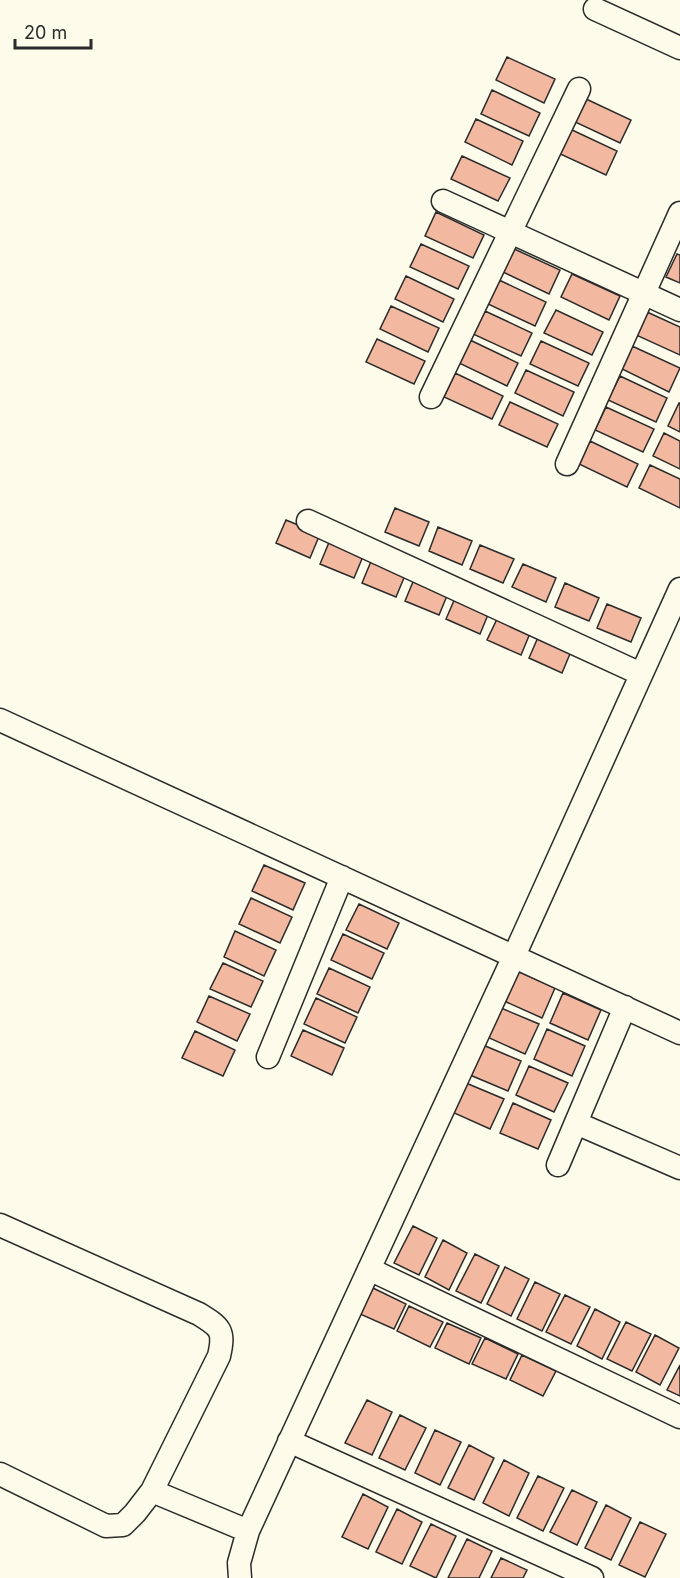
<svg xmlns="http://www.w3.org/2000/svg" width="680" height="1578" viewBox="0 0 680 1578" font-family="Inter,sans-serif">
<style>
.building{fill:#f2b8a0;stroke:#2b2b2b;stroke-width:1.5}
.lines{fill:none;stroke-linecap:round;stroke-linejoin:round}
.street-casing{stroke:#2b2b2b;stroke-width:25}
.street{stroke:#fdfbea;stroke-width:22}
</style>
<rect width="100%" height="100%" fill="#fdfbea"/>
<!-- building -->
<path class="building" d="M 507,57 L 555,79 L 544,103 L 496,80 Z
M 492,90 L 540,113 L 529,136 L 481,114 Z
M 584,98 L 631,120 L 620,143 L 573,121 Z
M 476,119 L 523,141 L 512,165 L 465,142 Z
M 570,129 L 617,151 L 606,175 L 558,153 Z
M 462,156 L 510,178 L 498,201 L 451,179 Z
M 436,212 L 484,235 L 473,258 L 425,236 Z
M 421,244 L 469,266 L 458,289 L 410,267 Z
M 512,248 L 560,270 L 549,294 L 501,271 Z
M 677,254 L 680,255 L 680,283 L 666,277 Z
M 572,274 L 620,296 L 609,320 L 561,297 Z
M 406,276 L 454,299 L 443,322 L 395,299 Z
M 499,280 L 546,302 L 535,326 L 488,304 Z
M 391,306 L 439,328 L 428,352 L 380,329 Z
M 556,310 L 603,332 L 592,355 L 544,333 Z
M 485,311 L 532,333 L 521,356 L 473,334 Z
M 647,312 L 680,327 L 680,355 L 636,335 Z
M 377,339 L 425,361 L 414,384 L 366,362 Z
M 470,340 L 518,363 L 507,386 L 459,363 Z
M 541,341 L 589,363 L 578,386 L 530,364 Z
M 632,346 L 680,368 L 669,392 L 622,369 Z
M 526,370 L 574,392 L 563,416 L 515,393 Z
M 455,373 L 503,396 L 492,419 L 444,397 Z
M 620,376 L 667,398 L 656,422 L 608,400 Z
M 510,402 L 558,424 L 547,447 L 499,425 Z
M 679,403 L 680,403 L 680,432 L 668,426 Z
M 606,407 L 654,429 L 643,452 L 595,430 Z
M 664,433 L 680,441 L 680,469 L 653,456 Z
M 590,441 L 638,464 L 627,487 L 579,464 Z
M 650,465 L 680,479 L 680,508 L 639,488 Z
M 395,508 L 429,522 L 419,546 L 385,532 Z
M 286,520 L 320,534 L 310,558 L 276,543 Z
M 438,527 L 472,541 L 462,565 L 429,551 Z
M 330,540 L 364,554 L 354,578 L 320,564 Z
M 480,545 L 514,559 L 503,583 L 470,569 Z
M 372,559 L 406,573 L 396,597 L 362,583 Z
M 523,564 L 556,578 L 546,602 L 512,587 Z
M 415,577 L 449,591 L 439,615 L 405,601 Z
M 565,583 L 599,598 L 589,621 L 555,607 Z
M 456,596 L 490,610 L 480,634 L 446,619 Z
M 607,604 L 641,618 L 631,642 L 597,628 Z
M 498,617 L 531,631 L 521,655 L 487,640 Z
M 539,635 L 572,649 L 562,673 L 529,658 Z
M 264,865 L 305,883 L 293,910 L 252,891 Z
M 251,898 L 292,917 L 280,943 L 239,924 Z
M 359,904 L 399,923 L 387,949 L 346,930 Z
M 235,931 L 276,950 L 264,976 L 224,957 Z
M 343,934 L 384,953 L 372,979 L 331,960 Z
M 223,963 L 263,981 L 251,1007 L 210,989 Z
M 329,968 L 370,987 L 358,1013 L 317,994 Z
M 517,971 L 555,988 L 542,1018 L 504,1001 Z
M 563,993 L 601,1010 L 588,1040 L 550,1023 Z
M 209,996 L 250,1014 L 237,1041 L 197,1022 Z
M 316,998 L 357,1017 L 345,1043 L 304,1024 Z
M 501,1008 L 539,1024 L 525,1054 L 487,1037 Z
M 547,1029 L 585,1046 L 572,1076 L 534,1059 Z
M 303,1030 L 344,1048 L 332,1075 L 291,1056 Z
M 195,1031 L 235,1050 L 223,1076 L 182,1058 Z
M 483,1045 L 521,1061 L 508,1091 L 470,1075 Z
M 529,1066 L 568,1083 L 554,1112 L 516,1095 Z
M 466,1083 L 504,1099 L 490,1129 L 452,1112 Z
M 513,1103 L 551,1120 L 538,1149 L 500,1133 Z
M 413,1226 L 437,1238 L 419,1275 L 394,1263 Z
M 443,1240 L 467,1253 L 449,1290 L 425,1277 Z
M 475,1254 L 499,1266 L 481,1303 L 456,1291 Z
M 505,1267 L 529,1279 L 511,1316 L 487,1304 Z
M 535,1282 L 560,1294 L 542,1331 L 517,1319 Z
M 373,1288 L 406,1304 L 394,1329 L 360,1314 Z
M 565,1295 L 590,1307 L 571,1344 L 546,1332 Z
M 409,1306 L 443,1322 L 430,1347 L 397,1331 Z
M 595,1309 L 620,1322 L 602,1359 L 577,1346 Z
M 626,1322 L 651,1334 L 632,1371 L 607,1359 Z
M 447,1323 L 481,1338 L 469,1364 L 435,1348 Z
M 655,1335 L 679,1348 L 660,1385 L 636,1372 Z
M 485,1338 L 518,1354 L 506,1379 L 472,1364 Z
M 522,1355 L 556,1371 L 543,1396 L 510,1380 Z
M 680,1365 L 680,1396 L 667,1390 Z
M 367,1400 L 392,1412 L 372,1455 L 345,1443 Z
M 400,1415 L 426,1428 L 405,1470 L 379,1458 Z
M 435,1430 L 461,1442 L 440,1485 L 415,1473 Z
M 469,1445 L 494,1458 L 474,1500 L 448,1488 Z
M 504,1460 L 529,1473 L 509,1516 L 483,1503 Z
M 538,1476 L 564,1488 L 543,1531 L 517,1518 Z
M 572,1490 L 597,1502 L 577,1545 L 550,1532 Z
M 363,1494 L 388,1507 L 368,1549 L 342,1537 Z
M 606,1505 L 631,1518 L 611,1560 L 585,1548 Z
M 397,1509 L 422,1522 L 402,1564 L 376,1552 Z
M 640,1522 L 666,1534 L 645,1577 L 619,1565 Z
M 431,1524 L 456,1536 L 436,1578 L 410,1566 Z
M 467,1539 L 492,1551 L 479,1578 L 448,1578 Z
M 501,1558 L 527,1570 L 523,1578 L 491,1578 Z"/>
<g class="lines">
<defs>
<path id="street" d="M 595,9 L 680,48
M 443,201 L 680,310
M 431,397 L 579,89
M 567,464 L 680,213
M 308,521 L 641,674
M 0,720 L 680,1033
M 268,1057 L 342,877
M 576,1123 L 680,1168
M 558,1165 L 625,1007
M 0,1225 L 199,1314 C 220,1327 225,1330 219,1356 L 152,1491 L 135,1513 L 123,1525 L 106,1526 L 0,1474
M 369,1269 L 680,1417
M 289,1441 L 592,1578
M 152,1491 L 248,1531
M 240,1578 L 239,1563 L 248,1531 L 514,956 L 680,589"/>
</defs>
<!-- street casing -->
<use href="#street" class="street-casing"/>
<!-- street -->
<use href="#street" class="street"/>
</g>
<!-- scale -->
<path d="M15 39v9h76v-9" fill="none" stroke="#2b2b2b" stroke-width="3"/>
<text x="24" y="39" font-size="18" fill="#2b2b2b" stroke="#fdfbea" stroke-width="4.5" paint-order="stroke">20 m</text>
</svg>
